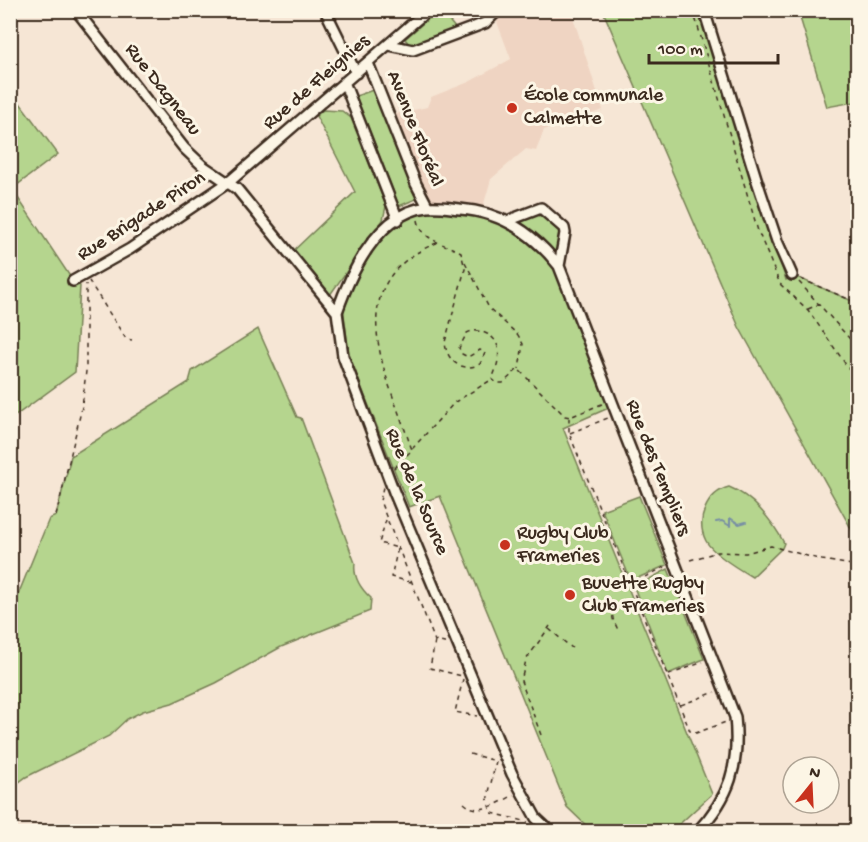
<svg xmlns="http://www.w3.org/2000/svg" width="868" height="842" viewBox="0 0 868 842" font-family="'Gochi Hand',sans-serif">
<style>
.built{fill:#efd4c2}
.green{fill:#b5d58e;stroke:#788056;stroke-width:1.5}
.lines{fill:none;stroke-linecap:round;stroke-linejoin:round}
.stream{stroke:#788fa4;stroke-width:2}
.street-casing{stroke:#3b2a1e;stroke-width:14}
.path{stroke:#3b2a1e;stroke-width:1.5;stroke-dasharray:4.5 4.5;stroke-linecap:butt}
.street{stroke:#fcf5e5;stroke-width:9}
.poi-dot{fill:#c8321e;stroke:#fcf5e5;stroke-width:2}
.labels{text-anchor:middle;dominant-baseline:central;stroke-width:6;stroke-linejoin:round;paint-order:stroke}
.street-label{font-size:20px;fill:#3b2a1e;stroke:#fcf5e5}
.poi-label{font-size:20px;fill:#3b2a1e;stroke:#fcf5e5;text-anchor:start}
</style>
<rect width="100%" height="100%" fill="#f6e6d5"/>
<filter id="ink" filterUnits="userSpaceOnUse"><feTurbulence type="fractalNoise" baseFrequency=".0167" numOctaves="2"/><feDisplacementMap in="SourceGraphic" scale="12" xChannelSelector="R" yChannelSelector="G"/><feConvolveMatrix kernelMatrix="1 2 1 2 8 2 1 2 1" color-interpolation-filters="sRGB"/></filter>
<g filter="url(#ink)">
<!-- built -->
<path class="built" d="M 502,10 L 571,11 L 603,110 L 544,130 L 536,151 L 526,149 L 491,179 L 483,207 L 431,201 L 421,186 L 392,115 L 427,107 L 431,97 L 469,82 L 511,59 L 497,22 Z"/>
<!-- green -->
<path class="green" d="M 437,11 L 441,11 L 456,29 L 411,46 L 405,39 Z
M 603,11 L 700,11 L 786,280 L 792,275 L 857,303 L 857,539 L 739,327 Z
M 798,11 L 857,11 L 857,115 L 854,102 L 827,107 Z
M 373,90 L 416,199 L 399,206 L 356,96 Z
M 17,99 L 58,154 L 12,189 L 73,281 L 80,286 L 75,372 L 11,419 L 10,100 Z
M 323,110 L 342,111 L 351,118 L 386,206 L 383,220 L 327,299 L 290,254 L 355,192 L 316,116 Z
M 428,207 L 507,221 L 536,208 L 564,228 L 559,267 L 613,406 L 563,428 L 712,794 L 672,831 L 592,831 L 567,807 L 440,496 L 409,507 L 349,356 L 342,298 L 345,285 L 388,227 Z
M 258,329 L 297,417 L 301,418 L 355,563 C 353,577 360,588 371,598 L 370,611 L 281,647 L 216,683 L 172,703 L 143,711 L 127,719 L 109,736 L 26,777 L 11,788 L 11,612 L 49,519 L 56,516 L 71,456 L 189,382 L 192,371 Z
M 729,487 C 752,496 772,520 784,543 L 782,548 L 752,577 C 740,570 713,554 706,541 C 695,520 707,493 729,487 Z
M 639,496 L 667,565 L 631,581 L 602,510 Z
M 668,569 L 704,659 L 668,674 L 634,587 Z"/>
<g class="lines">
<!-- stream -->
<path class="stream" d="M 716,522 L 722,521 L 730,526 L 730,518 L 739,524 L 746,522"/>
<defs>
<path id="street" d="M 76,10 L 184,148 L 203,166 L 237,189 L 337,312 L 343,356 L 394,492 L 512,774 L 536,818 L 551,832
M 325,10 L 356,73
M 704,10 L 756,178 L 777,241 L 792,275
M 389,45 L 413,50 L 485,23 L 498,10
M 368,63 L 416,184 L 428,207
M 344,82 L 398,220
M 507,221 L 541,208 L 564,228 L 565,233 L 559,266
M 73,281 L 130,249 L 229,182 L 428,10
M 337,312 C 351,272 378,212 428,207 C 438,206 450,208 460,209 C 502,212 534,234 559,266 L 735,717 C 740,765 730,797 697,832"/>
</defs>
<!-- street casing -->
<use href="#street" class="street-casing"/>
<!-- path -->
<path class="path" d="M 693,10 L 758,231 L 780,284 L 808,310 L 858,382
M 418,220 C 422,241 443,243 461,252 L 465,269 L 445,342 C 446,361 462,373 480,364 L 485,353 L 480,350 L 468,357 L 462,354 L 459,348 L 467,333 C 473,330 478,330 485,333 C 505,341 499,363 492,379 L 497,383 L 503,383 L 518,369 L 565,416 L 570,417 L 602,404
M 465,262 L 489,308 L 518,335 L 523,344 L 519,369
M 801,279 L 858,303
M 89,281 L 126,339 L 132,340
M 799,282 L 858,348
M 808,309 L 820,304
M 569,418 L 569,433 L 690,731 L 696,733 L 726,722
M 570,433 L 608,418
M 412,449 L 455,402 L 491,380
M 394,468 L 412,450 C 387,374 335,283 439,242
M 383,487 L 380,501 L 435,641 L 449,644
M 56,516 L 82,407 L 86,371 L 86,284
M 386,520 L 379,543 L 398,548 L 391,577 L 411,582
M 690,560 L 718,552 L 746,553 L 771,546 L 822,560 L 858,566
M 629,585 L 665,567
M 612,607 L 613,619 L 618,630
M 549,629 L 572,648
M 435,641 L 430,668 L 462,676
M 669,675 L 703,662
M 463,679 L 455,712 L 477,716
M 681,705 L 715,692
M 541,735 L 521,681 L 526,660 L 550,626
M 470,754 L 496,761
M 496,761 L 487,801 L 492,813 L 528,822
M 464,803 C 479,817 500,802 514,795"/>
<!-- street -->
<use href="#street" class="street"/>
</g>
</g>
<!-- markers -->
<g class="poi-dot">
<circle cx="512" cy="108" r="6"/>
<circle cx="505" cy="545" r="6"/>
<circle cx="570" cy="595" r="6"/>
</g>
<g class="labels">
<!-- street labels -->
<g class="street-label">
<text transform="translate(317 83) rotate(-41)">Rue de Fleignies</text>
<text transform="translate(162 90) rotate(52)">Rue Dagneau</text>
<text transform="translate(414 129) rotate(68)">Avenue Floréal</text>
<text transform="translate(142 217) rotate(-33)">Rue Brigade Piron</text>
<text transform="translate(657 468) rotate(68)">Rue des Templiers</text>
<text transform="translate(416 492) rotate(67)">Rue de la Source</text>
</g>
<!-- poi labels -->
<g class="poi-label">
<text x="524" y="96">École communale<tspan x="524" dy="23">Calmette</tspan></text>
<text x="517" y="534">Rugby Club<tspan x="517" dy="23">Frameries</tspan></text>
<text x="582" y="584">Buvette Rugby<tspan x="582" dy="23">Club Frameries</tspan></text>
</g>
</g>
<!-- margin -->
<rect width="868" height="842" fill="none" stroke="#fcf5e5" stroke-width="36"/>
<rect x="18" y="18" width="832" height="806" fill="none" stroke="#3b2a1e" stroke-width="2" filter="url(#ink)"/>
<!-- north arrow -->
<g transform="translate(811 785) rotate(18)"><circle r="28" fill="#fcf5e5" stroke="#afa495" stroke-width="1.5"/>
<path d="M0-4.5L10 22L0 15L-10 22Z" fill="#c8321e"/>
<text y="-9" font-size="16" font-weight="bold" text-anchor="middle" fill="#3b2a1e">N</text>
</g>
<!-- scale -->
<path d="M649 54v9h129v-9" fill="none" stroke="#3b2a1e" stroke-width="3"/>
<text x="658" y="54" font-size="18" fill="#3b2a1e" stroke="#fcf5e5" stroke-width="4.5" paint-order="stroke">100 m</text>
</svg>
